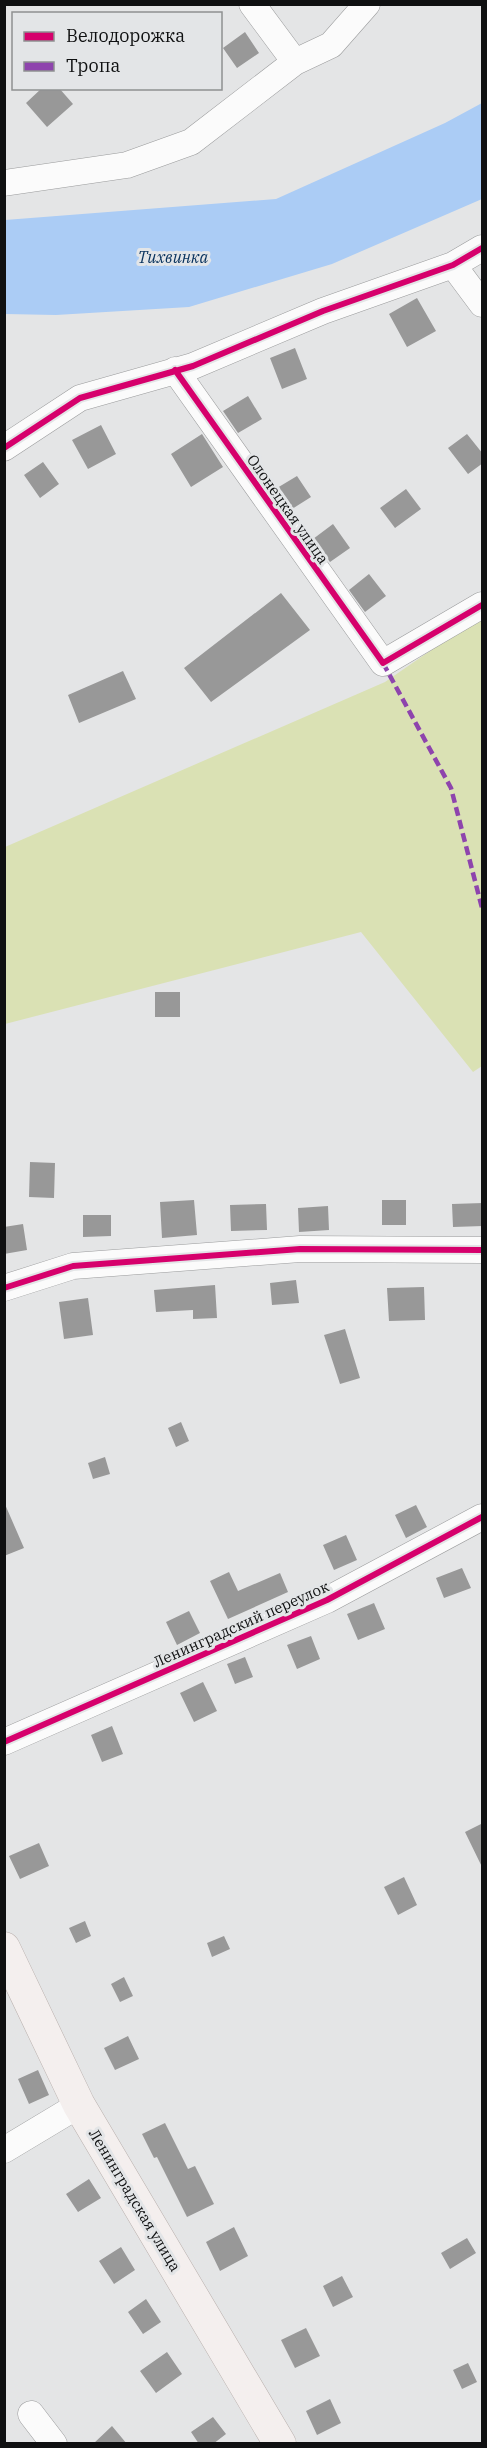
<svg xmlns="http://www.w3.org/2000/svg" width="487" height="2448" viewBox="0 0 487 2448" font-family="'IBM Plex Serif',serif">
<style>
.green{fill:#dae1b4}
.water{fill:#abccf5}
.building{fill:#989898}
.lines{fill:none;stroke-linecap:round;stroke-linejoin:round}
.minor-casing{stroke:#9a9b9c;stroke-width:27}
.major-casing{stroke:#b9b0ad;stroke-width:33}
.minor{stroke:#fbfbfb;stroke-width:26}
.major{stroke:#f4efee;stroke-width:32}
.quiet{stroke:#8e44ad;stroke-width:4.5;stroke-dasharray:9 4.5;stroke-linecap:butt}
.cycleway-casing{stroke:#e3e5e7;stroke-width:10}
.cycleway{stroke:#d6006c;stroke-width:6}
.labels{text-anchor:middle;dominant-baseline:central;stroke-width:6;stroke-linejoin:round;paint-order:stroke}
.street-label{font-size:15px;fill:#0f1011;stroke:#e3e5e7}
.water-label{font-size:16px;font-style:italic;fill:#08325d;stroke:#e3e5e7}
</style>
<rect width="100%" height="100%" fill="#e4e5e6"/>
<!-- green -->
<path class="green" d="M 482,615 L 482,1066 L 473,1072 L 361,932 L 5,1024 L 5,847 L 385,682 Z"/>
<!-- water -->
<path class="water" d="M 482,103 L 482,199 L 332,264 L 189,307 L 56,315 L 5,314 L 5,220 L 276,199 L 445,123 Z"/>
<!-- building -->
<path class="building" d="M 245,32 L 259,53 L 237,68 L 223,48 Z
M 42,88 L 59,88 L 73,104 L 47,127 L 26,103 Z
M 417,298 L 436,331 L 407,347 L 389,314 Z
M 295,348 L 307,379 L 282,389 L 270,358 Z
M 248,396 L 262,419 L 238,433 L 223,411 Z
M 101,425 L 116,454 L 88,469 L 72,440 Z
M 202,434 L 223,467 L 191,487 L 171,454 Z
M 467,434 L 483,454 L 483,463 L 468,474 L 448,448 Z
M 43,462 L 59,484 L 40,498 L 24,475 Z
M 297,476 L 311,497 L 292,509 L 277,488 Z
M 406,489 L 421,509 L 395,528 L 380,508 Z
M 333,524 L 350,548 L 330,562 L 313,539 Z
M 369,574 L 386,596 L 365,612 L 349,590 Z
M 281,593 L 310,630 L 211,702 L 184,668 Z
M 123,671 L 136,699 L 79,723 L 68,695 Z
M 155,992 L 180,992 L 180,1017 L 155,1017 Z
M 30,1162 L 55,1163 L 54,1198 L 29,1197 Z
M 194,1200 L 197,1235 L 162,1238 L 160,1202 Z
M 382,1200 L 406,1200 L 406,1225 L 382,1225 Z
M 483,1203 L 483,1226 L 453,1227 L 452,1204 Z
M 266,1204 L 267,1230 L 231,1231 L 230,1205 Z
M 328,1206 L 329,1230 L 299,1232 L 298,1208 Z
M 83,1215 L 111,1215 L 111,1236 L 83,1237 Z
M 23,1224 L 27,1250 L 4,1254 L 4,1227 Z
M 296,1280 L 299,1303 L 272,1305 L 270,1283 Z
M 215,1285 L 217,1318 L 193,1319 L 193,1310 L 156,1312 L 154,1290 Z
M 424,1287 L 425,1320 L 389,1321 L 387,1288 Z
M 88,1298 L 93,1335 L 64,1339 L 59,1302 Z
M 345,1329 L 360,1378 L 340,1384 L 324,1335 Z
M 181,1422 L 189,1441 L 176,1447 L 168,1428 Z
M 105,1457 L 110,1474 L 93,1479 L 88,1463 Z
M 4,1502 L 24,1548 L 4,1556 Z
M 416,1505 L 427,1527 L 406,1538 L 395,1515 Z
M 346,1535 L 357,1560 L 334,1570 L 323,1545 Z
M 462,1568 L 471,1588 L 444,1598 L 436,1578 Z
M 229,1572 L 238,1591 L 280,1573 L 288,1592 L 228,1619 L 210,1581 Z
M 374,1603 L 385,1629 L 358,1640 L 347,1614 Z
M 189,1611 L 200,1633 L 177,1645 L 166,1622 Z
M 311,1636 L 320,1659 L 297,1669 L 287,1645 Z
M 245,1657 L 253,1677 L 235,1684 L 227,1664 Z
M 203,1682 L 217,1711 L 194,1722 L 180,1693 Z
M 112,1726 L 123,1754 L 102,1762 L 91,1735 Z
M 483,1823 L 483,1869 L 465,1832 Z
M 39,1843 L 49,1866 L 20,1879 L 9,1856 Z
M 404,1877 L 417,1905 L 398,1915 L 384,1887 Z
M 85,1921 L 91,1936 L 76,1943 L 69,1928 Z
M 224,1936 L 230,1949 L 212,1957 L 207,1943 Z
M 124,1977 L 133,1996 L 120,2002 L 111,1984 Z
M 128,2036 L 139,2059 L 115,2070 L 104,2048 Z
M 38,2070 L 49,2095 L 29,2104 L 18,2079 Z
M 165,2123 L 188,2169 L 195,2166 L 214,2204 L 187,2217 L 157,2157 L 154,2158 L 142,2134 Z
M 89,2179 L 101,2198 L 78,2212 L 66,2194 Z
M 234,2227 L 248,2256 L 220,2271 L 206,2242 Z
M 467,2238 L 476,2253 L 450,2269 L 441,2253 Z
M 121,2247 L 135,2270 L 114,2284 L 99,2261 Z
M 342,2276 L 353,2297 L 333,2307 L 323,2286 Z
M 146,2299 L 161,2322 L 143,2334 L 128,2312 Z
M 306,2328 L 320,2356 L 295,2368 L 281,2340 Z
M 167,2352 L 182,2374 L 156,2393 L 140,2371 Z
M 468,2363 L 477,2382 L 462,2389 L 453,2370 Z
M 330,2399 L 341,2423 L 317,2435 L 306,2411 Z
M 213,2417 L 226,2434 L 213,2444 L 199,2444 L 191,2432 Z
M 112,2426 L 127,2444 L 93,2444 Z"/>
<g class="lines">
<defs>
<path id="minor" d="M 252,4 L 295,62
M 4,183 L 127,165 L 191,142 L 295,62 L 331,45 L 367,4
M 453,265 L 482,304
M 175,370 L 383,663 L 482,605
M 4,448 L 80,398 L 193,366 L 323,311 L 453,265 L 482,248
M 4,1288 L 73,1266 L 300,1249 L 482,1250
M 4,1742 L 327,1600 L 482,1517
M 4,2150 L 79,2105
M 31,2414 L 54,2444"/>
<path id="major" d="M 4,1948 L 79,2105 L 280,2444"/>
</defs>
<!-- minor casing -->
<use href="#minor" class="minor-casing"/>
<!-- major casing -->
<use href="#major" class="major-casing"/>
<!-- minor -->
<use href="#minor" class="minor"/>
<!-- major -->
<use href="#major" class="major"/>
<!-- quiet -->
<path class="quiet" d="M 383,663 L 451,788 L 482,908"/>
<defs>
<path id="cycleway" d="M 175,370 L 383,663 L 482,605
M 4,448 L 80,398 L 193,366 L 323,311 L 453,265 L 482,248
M 4,1288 L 73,1266 L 300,1249 L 482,1250
M 4,1742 L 327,1600 L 482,1517"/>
</defs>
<!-- cycleway casing -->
<use href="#cycleway" class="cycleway-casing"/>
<!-- cycleway -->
<use href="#cycleway" class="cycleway"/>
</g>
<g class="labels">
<!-- street labels -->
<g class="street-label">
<text transform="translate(288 509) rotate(55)">Олонецкая улица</text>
<text transform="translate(241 1624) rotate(-24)">Ленинградский переулок</text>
<text transform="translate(135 2200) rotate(59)">Ленинградская улица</text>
</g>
<!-- water labels -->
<g class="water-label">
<text x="173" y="257">Тихвинка</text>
</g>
</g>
<!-- border -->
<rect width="487" height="2448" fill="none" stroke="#0f1011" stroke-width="12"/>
<!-- legend -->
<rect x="12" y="12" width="210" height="78" fill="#e3e5e7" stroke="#8e9091" stroke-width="1.5"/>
<rect x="24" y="32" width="30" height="9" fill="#d6006c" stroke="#8e9091" stroke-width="1.5"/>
<text x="66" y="42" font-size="18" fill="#0f1011">Велодорожка</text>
<rect x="24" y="62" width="30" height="9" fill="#8e44ad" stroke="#8e9091" stroke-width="1.5"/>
<text x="66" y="72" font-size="18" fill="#0f1011">Тропа</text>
</svg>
